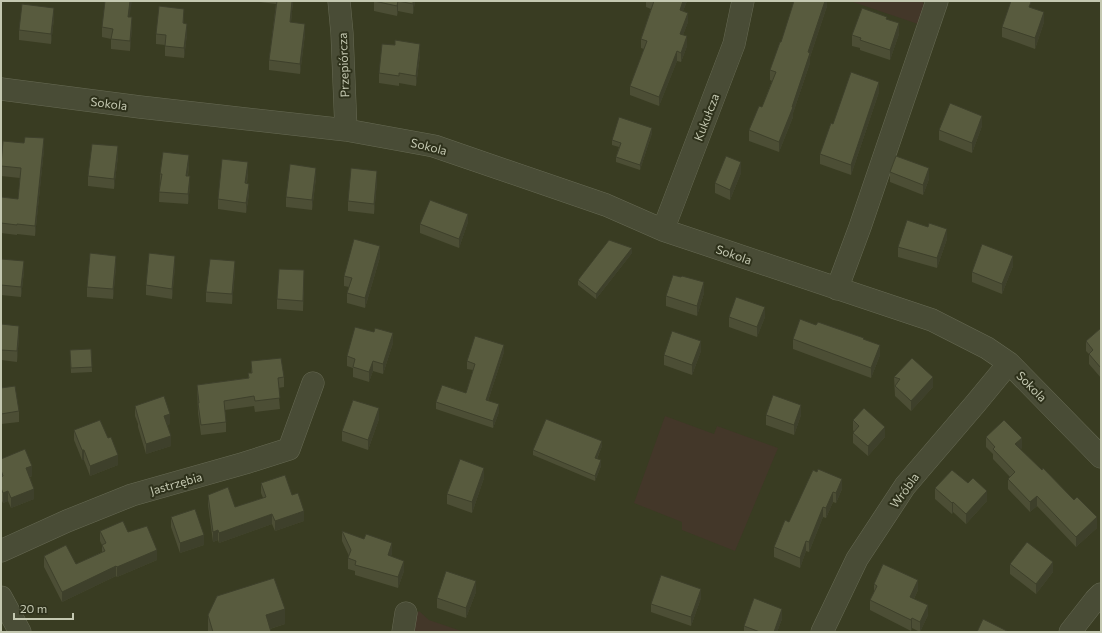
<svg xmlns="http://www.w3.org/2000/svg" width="1102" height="633" viewBox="0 0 1102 633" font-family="Commissioner,sans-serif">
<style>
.green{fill:#433729}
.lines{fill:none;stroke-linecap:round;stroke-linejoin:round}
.minor-casing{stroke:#676a54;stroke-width:23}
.minor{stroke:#494c36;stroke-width:22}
.wall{fill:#4c4e35}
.shaded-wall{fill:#3e402b}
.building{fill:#585b3e;stroke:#3e402b}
.labels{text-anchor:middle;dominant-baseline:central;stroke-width:4;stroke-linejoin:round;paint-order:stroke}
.street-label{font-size:12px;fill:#c4c8b1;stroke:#2e311b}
</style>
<rect width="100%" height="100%" fill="#393c22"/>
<!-- green -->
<path class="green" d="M 850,1 L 924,1 L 923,3 L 926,9 L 921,25 Z
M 665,416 L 714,434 L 717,426 L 778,448 L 735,551 L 682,530 L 682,522 L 634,503 Z
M 419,611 L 429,620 L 464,632 L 409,632 L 411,622 Z"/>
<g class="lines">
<defs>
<path id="minor" d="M 339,1 L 342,33 L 346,130
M 1,89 L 140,107 L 346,130 L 434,146 L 606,205 L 663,230 L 932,320 L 987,348 L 1009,363 L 1101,457
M 663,230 L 734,44 L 743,1
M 837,289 L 860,227 L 937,1
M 1,551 L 67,521 L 132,495 L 245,463 L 289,449 L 313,383
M 1,597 L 20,632
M 403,632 L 406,613
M 822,632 L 857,559 L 905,486 L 976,403 L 1009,363
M 1070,632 L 1095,600 L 1101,594"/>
</defs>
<!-- minor casing -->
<use href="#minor" class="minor-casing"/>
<!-- minor -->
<use href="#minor" class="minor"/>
</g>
<!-- wall -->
<path class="wall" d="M 253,1 L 293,1 L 291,22 L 305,34 L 300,74 L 269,70 L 269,60 L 276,4 Z
M 374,1 L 415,1 L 413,14 L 398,11 L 397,16 L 374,11 Z
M 646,1 L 687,1 L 683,11 L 688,22 L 683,35 L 687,46 L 681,62 L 677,61 L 659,106 L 630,95 L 630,86 L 644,49 L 641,48 L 641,39 L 651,9 L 646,7 Z
M 827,1 L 827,6 L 810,57 L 810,63 L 793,113 L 793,117 L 779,152 L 749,141 L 749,130 L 762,107 L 772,81 L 770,80 L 770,70 L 781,42 Z
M 1031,8 L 1044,22 L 1035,49 L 1002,37 L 1002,27 Z
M 129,17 L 132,27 L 130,51 L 111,49 L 111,39 L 102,37 L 102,27 Z
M 54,18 L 51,44 L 19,40 L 19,30 Z
M 887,19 L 899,34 L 890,60 L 860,50 L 860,48 L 852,46 L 852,35 Z
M 184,20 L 184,24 L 187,34 L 184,58 L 165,56 L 165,45 L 156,44 L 156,34 Z
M 420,55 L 416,86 L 399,83 L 399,86 L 379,83 L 379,73 Z
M 879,92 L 851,175 L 820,164 L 820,154 L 833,124 Z
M 982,126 L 972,153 L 939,140 L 939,130 Z
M 652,133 L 640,170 L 616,162 L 616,157 L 619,147 L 612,145 L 612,140 Z
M 44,149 L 35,236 L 17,234 L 17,235 L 1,233 L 1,197 L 18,199 L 20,178 L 1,176 L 1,164 Z
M 118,156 L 114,189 L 88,186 L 88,176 Z
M 189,165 L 188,176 L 190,186 L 188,204 L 159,202 L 160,174 Z
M 890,172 L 929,179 L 923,195 L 890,182 Z
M 248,173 L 247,183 L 249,194 L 246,213 L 218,209 L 218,199 Z
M 741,173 L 730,200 L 715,193 L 715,183 Z
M 316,178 L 312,210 L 286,207 L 286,197 Z
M 377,181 L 374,214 L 348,211 L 348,201 Z
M 468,222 L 459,248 L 420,233 L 420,224 Z
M 947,239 L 937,268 L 898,257 L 898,247 Z
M 632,253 L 596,299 L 578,285 L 578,280 Z
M 380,257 L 365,308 L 347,303 L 347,293 L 349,287 L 344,286 L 344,276 Z
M 1,259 L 24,271 L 21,297 L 1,295 Z
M 116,266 L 113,299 L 87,297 L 87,287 Z
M 175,266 L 172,299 L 146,295 L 146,285 Z
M 1013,266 L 1002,294 L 972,282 L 972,272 Z
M 235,271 L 232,304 L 206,302 L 206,292 Z
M 681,277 L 704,293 L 697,316 L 666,306 L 666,296 Z
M 304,281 L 303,311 L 277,309 L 277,299 Z
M 729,317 L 765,317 L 757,337 L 729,327 Z
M 1,324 L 19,336 L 17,362 L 1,360 Z
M 816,325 L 864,339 L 880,355 L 871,378 L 793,349 L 793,339 Z
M 1101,328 L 1101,378 L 1089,364 L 1089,354 L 1086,351 L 1086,341 Z
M 393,343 L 383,374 L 373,371 L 369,382 L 353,377 L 353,368 L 347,366 L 347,356 Z
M 91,349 L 92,372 L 71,373 L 70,350 Z
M 701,351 L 692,375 L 664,365 L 664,355 Z
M 504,352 L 488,401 L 499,412 L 493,428 L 436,409 L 436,402 L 466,393 L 473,370 L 467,369 L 467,361 Z
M 251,361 L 284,377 L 284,387 L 278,388 L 280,409 L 255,412 L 254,406 L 225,410 L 226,422 L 226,432 L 201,435 L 198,413 L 197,385 L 248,378 L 248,373 L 251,373 Z
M 894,377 L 933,387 L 911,411 L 895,396 Z
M 1,388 L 19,411 L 19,422 L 1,424 Z
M 135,406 L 170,424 L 167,425 L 171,446 L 146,454 L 138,427 L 138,424 L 135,416 Z
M 766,415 L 801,415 L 794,435 L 766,425 Z
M 379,419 L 368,450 L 342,441 L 342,431 Z
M 853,420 L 885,437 L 868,456 L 853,443 L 853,433 L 854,432 L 853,430 Z
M 74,430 L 118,465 L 90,476 L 84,460 L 82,460 L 74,440 Z
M 986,437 L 1022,448 L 1020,449 L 1097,528 L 1076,547 L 1037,506 L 1030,512 L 1008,489 L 1008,479 L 1010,477 L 993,459 L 993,454 L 986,447 Z
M 602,446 L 597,459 L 601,466 L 595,481 L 533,455 L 533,450 Z
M 1,459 L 32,476 L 30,477 L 34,499 L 11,508 L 8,501 L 3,503 L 1,499 Z
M 817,472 L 842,489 L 836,503 L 833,502 L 826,518 L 823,517 L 809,552 L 806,551 L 800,568 L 774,557 L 774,547 L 789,522 Z
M 484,478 L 472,513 L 447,504 L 447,494 Z
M 261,483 L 292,495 L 304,521 L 275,531 L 272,524 L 219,543 L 218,540 L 213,542 L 208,505 L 208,495 L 235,507 L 263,498 L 261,493 Z
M 935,488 L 987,501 L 966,524 L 953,512 L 952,514 L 935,499 Z
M 171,517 L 204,545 L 180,553 L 171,527 Z
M 100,531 L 128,532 L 157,560 L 117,577 L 116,576 L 62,602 L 44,567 L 44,556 L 76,564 L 102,552 L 102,545 L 100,541 Z
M 342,531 L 392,553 L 391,556 L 404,571 L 398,588 L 355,575 L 355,571 L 348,569 L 348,558 L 349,556 L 342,541 Z
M 1010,564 L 1053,572 L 1036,594 L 1010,574 Z
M 874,584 L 918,590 L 914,599 L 928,615 L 920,632 L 912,628 L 911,631 L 870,610 L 870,600 L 874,593 Z
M 476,592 L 466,618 L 437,608 L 437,598 Z
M 701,598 L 691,626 L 651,612 L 651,604 Z
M 208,615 L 285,624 L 270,629 L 271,632 L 208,632 Z
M 782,619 L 777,632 L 744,632 L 744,626 Z"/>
<!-- shaded-wall -->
<path class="shaded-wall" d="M 130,1 L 132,1 L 128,27 L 128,17 Z
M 292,1 L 293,1 L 290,32 L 290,22 Z
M 398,1 L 398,11 L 397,16 L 397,6 Z
M 413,1 L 415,1 L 413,14 Z
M 683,1 L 687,1 L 680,19 L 680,10 Z
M 825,1 L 827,1 L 827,6 L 810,57 L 810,63 L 793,113 L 793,117 L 779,152 L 779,142 Z
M 54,8 L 54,18 L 51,44 L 51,34 Z
M 184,9 L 184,20 L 183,34 L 183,23 Z
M 1044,12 L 1044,22 L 1035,49 L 1035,38 Z
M 688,13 L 688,22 L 680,43 L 680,34 Z
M 132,17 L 132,27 L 130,51 L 130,41 Z
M 899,23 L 899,34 L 890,60 L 890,50 Z
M 187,24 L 187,34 L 184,58 L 184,48 Z
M 305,24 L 305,34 L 300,74 L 300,64 Z
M 687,36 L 687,46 L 681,62 L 681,53 Z
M 420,44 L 420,55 L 416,86 L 416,76 Z
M 677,51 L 677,61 L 659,106 L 659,97 Z
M 879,82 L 879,92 L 851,175 L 851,165 Z
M 982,116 L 982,126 L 972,153 L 972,143 Z
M 652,128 L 652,133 L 640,170 L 640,165 Z
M 44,138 L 44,149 L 35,236 L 35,226 Z
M 118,146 L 118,156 L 114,189 L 114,179 Z
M 189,155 L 189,165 L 186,186 L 186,176 Z
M 248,162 L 248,173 L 245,193 L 245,183 Z
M 741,162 L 741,173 L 730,200 L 730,190 Z
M 316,168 L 316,178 L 312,210 L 312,200 Z
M 929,168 L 929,179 L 923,195 L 923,185 Z
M 377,171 L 377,181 L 374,214 L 374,204 Z
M 190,176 L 190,186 L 188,204 L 188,194 Z
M 249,184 L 249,194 L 246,213 L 246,203 Z
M 468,214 L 468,222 L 459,248 L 459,239 Z
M 947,229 L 947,239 L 937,268 L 937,258 Z
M 380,246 L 380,257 L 365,308 L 365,298 Z
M 632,248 L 632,253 L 596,299 L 596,294 Z
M 116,256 L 116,266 L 113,299 L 113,289 Z
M 175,256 L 175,266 L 172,299 L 172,289 Z
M 1013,256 L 1013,266 L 1002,294 L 1002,284 Z
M 24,261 L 24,271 L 21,297 L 21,287 Z
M 235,261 L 235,271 L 232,304 L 232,294 Z
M 304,270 L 304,281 L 303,311 L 303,301 Z
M 704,282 L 704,293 L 697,316 L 697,306 Z
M 765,307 L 765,317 L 757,337 L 757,327 Z
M 19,326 L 19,336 L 17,362 L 17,351 Z
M 393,333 L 393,343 L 383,374 L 383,364 Z
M 701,341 L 701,351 L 692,375 L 692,365 Z
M 504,345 L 504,352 L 486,407 L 486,400 Z
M 880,345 L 880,355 L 871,378 L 871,368 Z
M 373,361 L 373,371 L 369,382 L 369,372 Z
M 933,377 L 933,387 L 911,411 L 911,401 Z
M 499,404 L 499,412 L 493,428 L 493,421 Z
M 801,405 L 801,415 L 794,435 L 794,425 Z
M 379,408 L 379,419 L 368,450 L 368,440 Z
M 170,414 L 170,424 L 164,426 L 164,416 Z
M 885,427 L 885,437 L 868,456 L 868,446 Z
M 171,436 L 171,446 L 146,454 L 146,444 Z
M 1022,438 L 1022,448 L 1015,454 L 1015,444 Z
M 602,441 L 602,446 L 595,463 L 595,458 Z
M 82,450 L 84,450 L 84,460 L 82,460 Z
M 118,455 L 118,465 L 90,476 L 90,466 Z
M 601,460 L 601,466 L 595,481 L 595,476 Z
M 32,466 L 32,476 L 26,478 L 26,468 Z
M 484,468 L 484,478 L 472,513 L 472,502 Z
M 842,479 L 842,489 L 836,503 L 836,493 Z
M 34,489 L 34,499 L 11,508 L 11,498 Z
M 8,491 L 8,501 L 3,503 L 3,493 Z
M 987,491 L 987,501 L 966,524 L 966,514 Z
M 833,492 L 833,502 L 826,518 L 826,508 Z
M 1037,496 L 1037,506 L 1030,512 L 1030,502 Z
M 953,502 L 953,512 L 952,514 L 952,503 Z
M 823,507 L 823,517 L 809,552 L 809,542 Z
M 304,511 L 304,521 L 275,531 L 275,521 Z
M 272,514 L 272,524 L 219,543 L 219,533 Z
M 1097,517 L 1097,528 L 1076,547 L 1076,537 Z
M 218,530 L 218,540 L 213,542 L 213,532 Z
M 204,535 L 204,545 L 180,553 L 180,543 Z
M 806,541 L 806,551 L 800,568 L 800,558 Z
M 392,543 L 392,553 L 388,566 L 388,555 Z
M 157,550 L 157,560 L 117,577 L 117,567 Z
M 404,561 L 404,571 L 398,588 L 398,577 Z
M 1053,562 L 1053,572 L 1036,594 L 1036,584 Z
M 116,566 L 116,576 L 62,602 L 62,592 Z
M 918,580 L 918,590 L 910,607 L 910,597 Z
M 476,581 L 476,592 L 466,618 L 466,608 Z
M 701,589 L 701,598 L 691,626 L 691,617 Z
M 928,605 L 928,615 L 920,632 L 920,622 Z
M 285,609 L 285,624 L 266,630 L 266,615 Z
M 782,609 L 782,619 L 777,632 L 774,632 Z
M 912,618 L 912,628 L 911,631 L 911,620 Z"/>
<!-- building -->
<path class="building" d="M 105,1 L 130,1 L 128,17 L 132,17 L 130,41 L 111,39 L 113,29 L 102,27 Z
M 277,1 L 292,1 L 290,22 L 305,24 L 300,64 L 269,60 Z
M 374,1 L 413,1 L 413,4 L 398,1 L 397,6 Z
M 654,1 L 683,1 L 680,10 L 688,13 L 680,34 L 687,36 L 681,53 L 677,51 L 659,97 L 630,86 L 647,41 L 641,39 Z
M 794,1 L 825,1 L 808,52 L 810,53 L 792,107 L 793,107 L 779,142 L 749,130 L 759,106 L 762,107 L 776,72 L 770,70 L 780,42 L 781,42 Z
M 1011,1 L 1028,1 L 1031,2 L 1029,7 L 1044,12 L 1035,38 L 1002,27 Z
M 22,4 L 54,8 L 51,34 L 19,30 Z
M 159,6 L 184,9 L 183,23 L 187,24 L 184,48 L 165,46 L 166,35 L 156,34 Z
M 862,8 L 887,17 L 886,19 L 899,23 L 890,50 L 860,40 L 861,38 L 852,35 Z
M 395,40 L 420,44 L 416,76 L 399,73 L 399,76 L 379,73 L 382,44 L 395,45 Z
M 851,72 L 879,82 L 851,165 L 820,154 L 831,123 L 833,124 Z
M 950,103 L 982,116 L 972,143 L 939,130 Z
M 619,117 L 652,128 L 640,165 L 616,157 L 621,143 L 612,140 Z
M 25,137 L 44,138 L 35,226 L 17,224 L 17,225 L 1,223 L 1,197 L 18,199 L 21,168 L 1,166 L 3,141 L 24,143 Z
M 92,144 L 118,146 L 114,179 L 88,176 Z
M 163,152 L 189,155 L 186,176 L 190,176 L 188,194 L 159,192 L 162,174 L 160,174 Z
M 726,156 L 741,162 L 730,190 L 715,183 Z
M 896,156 L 929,168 L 923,185 L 890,172 Z
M 222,159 L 248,162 L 245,183 L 249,184 L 246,203 L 218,199 Z
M 290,164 L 316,168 L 312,200 L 286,197 Z
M 351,168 L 377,171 L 374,204 L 348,201 Z
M 430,200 L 468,214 L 459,239 L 420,224 Z
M 907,220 L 928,227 L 929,223 L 947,229 L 937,258 L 898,247 Z
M 354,239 L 380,246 L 365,298 L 347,293 L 352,278 L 344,276 Z
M 609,240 L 632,248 L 596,294 L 578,280 Z
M 982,244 L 1013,256 L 1002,284 L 972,272 Z
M 90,253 L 116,256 L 113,289 L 87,287 Z
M 149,253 L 175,256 L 172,289 L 146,285 Z
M 1,259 L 24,261 L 21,287 L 1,285 Z
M 210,259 L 235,261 L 232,294 L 206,292 Z
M 279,269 L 304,270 L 303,301 L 277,299 Z
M 673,275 L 681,277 L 682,276 L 704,282 L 697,306 L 666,296 Z
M 736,297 L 765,307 L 757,327 L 729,317 Z
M 800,319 L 816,325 L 818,322 L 864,338 L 863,339 L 880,345 L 871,368 L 793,339 Z
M 1,324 L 19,326 L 17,351 L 1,350 Z
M 355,327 L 374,332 L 375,328 L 393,333 L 383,364 L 373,361 L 369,372 L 353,367 L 355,359 L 347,356 Z
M 1101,328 L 1101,368 L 1089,354 L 1093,350 L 1086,341 Z
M 672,331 L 701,341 L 692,365 L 664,355 Z
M 475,336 L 504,345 L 486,400 L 499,404 L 493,421 L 436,402 L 442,385 L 466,393 L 475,364 L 467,361 Z
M 91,349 L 92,367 L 71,368 L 70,350 Z
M 281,358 L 284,377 L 278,378 L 280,398 L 255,401 L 254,396 L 224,401 L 226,422 L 201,425 L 198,403 L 199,403 L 197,385 L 249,378 L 248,373 L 252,373 L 251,361 Z
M 912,358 L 933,377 L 911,401 L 895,386 L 900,379 L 894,377 Z
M 15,386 L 19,411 L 1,414 L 1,388 Z
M 773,395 L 801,405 L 794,425 L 766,415 Z
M 164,396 L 170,414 L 164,416 L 171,436 L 146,444 L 138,417 L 135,406 Z
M 353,400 L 379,408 L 368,440 L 342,431 Z
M 864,408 L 885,427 L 868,446 L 853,433 L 859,426 L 853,420 Z
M 546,419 L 602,441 L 595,458 L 601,460 L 595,476 L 533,450 Z
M 100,420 L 108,438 L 111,437 L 118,455 L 90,466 L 84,450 L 82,450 L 74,430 Z
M 1004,420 L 1022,438 L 1015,444 L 1042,470 L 1043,468 L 1074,500 L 1077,497 L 1097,517 L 1076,537 L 1037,496 L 1030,502 L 1008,479 L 1015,472 L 993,449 L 995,447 L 986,437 Z
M 25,449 L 32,466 L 26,468 L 34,489 L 11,498 L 8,491 L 3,493 L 1,488 L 1,477 L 3,476 L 1,470 L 1,459 Z
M 460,459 L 484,468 L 472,502 L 447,494 Z
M 818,469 L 842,479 L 836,493 L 833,492 L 826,508 L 823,507 L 809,542 L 806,541 L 800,558 L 774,547 L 785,520 L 789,522 L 813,470 L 817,472 Z
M 952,470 L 968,483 L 973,478 L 987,491 L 966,514 L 953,502 L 952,503 L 935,488 Z
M 285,475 L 292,495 L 298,493 L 304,511 L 275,521 L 272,514 L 219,533 L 218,530 L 213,532 L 208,495 L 228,487 L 235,507 L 266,497 L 261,483 Z
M 195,509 L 204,535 L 180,543 L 171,517 Z
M 123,521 L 128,532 L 147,526 L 157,550 L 117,567 L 116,566 L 62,592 L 44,556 L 66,545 L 76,564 L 105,551 L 102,545 L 106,543 L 100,531 Z
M 342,531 L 364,539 L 366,534 L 392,543 L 388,555 L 404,561 L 398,577 L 355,565 L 356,561 L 348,558 L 351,550 Z
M 1027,542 L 1053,562 L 1036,584 L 1010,564 Z
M 883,564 L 918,580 L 910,597 L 928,605 L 920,622 L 912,618 L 911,620 L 870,600 L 877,586 L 874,584 Z
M 446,571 L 476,581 L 466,608 L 437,598 Z
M 661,575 L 701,589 L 691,617 L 651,604 Z
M 274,578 L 285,609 L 266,615 L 271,632 L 213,632 L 208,615 L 217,596 Z
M 754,598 L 782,609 L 774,632 L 760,632 L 744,626 Z
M 983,619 L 1007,631 L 1007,632 L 977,632 Z"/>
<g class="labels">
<!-- street labels -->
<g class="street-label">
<text transform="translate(343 65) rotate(-92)">Przepiórcza</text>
<text transform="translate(109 103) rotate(7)">Sokola</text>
<text transform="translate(706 117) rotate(-69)">Kukułcza</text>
<text transform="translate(429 146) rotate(14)">Sokola</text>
<text transform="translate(734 254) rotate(19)">Sokola</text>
<text transform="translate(1032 386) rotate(45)">Sokola</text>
<text transform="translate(176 483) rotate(-16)">Jastrzębia</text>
<text transform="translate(904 490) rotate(-54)">Wróbla</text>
</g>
</g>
<!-- border -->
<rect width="1102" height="633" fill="none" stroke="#c4c8b1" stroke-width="4"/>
<!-- scale -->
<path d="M14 613v6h59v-6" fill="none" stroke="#c4c8b1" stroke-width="2"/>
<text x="20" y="613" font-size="12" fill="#c4c8b1" stroke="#2e311b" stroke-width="3" paint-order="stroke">20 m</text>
</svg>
